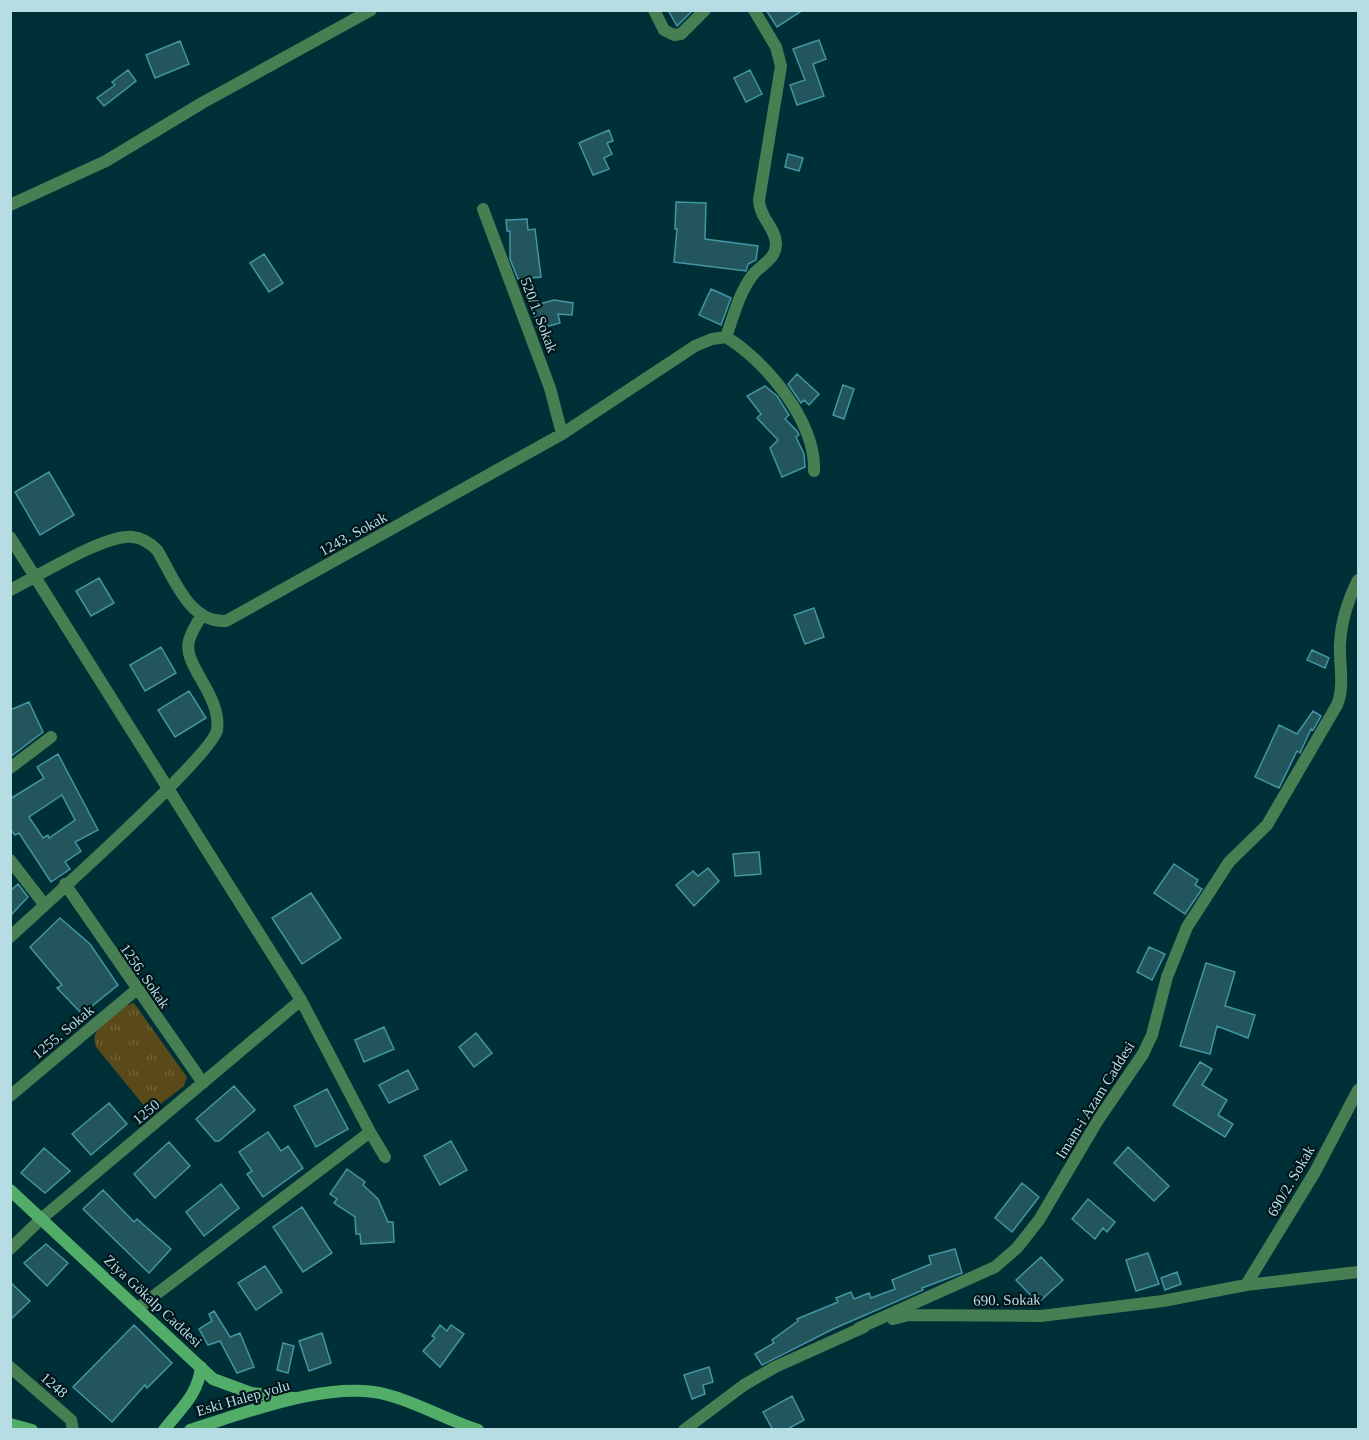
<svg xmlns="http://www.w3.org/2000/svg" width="1369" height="1440" viewBox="0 0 1369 1440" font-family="'Times New Roman',serif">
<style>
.park{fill:url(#park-tufts)}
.building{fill:#23555d;stroke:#4295a2;stroke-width:1.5;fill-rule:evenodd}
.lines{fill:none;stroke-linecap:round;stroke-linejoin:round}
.street{stroke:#477e52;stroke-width:12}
.secondary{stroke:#51ad67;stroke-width:12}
.labels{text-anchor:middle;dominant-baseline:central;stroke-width:4.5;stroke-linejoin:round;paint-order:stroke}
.street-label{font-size:15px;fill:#b7dde4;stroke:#00161a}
</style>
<defs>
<pattern id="park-tufts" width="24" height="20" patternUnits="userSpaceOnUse" patternTransform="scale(1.5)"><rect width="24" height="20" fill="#5a4919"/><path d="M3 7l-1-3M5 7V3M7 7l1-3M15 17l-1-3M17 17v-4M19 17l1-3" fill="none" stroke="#6f633a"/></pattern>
</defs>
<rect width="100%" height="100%" fill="#003037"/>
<!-- park -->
<path class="park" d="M 134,1003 L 187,1077 L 184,1086 L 154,1109 L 145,1107 L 96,1047 C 95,1042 93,1038 96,1033 C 101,1022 123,1005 134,1003 Z"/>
<!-- building -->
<path class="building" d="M 668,10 L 693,10 L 677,26 Z
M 766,10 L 803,10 L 777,27 Z
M 819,40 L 826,59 L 813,64 L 824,96 L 797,105 L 790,85 L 805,80 L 793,49 Z
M 180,41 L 189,64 L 155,78 L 146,55 Z
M 128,70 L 136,81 L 104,106 L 97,98 L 115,85 L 112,82 Z
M 750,70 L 762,94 L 746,102 L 734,78 Z
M 609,130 L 613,141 L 607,143 L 612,154 L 604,158 L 609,169 L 593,175 L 579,143 Z
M 788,154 L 803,158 L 799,171 L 785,167 Z
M 676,202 L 706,203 L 705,239 L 758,246 L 756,260 L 748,264 L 746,271 L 674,262 L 677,229 L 675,229 Z
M 527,219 L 528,230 L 535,229 L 541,277 L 518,279 L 510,259 L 510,231 L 507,231 L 506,220 Z
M 264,254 L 283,283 L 269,292 L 250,263 Z
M 711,289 L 731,298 L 721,325 L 699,315 Z
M 554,300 L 573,303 L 572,315 L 558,314 L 560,323 L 538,329 L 532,306 Z
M 797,374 L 819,394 L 809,405 L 804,400 L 801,403 L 788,384 Z
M 843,385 L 854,389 L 844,419 L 833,415 Z
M 765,386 L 777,396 L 789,415 L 785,419 L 797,431 L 799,435 L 796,437 L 804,454 L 805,467 L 782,477 L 770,448 L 778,440 L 757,418 L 761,414 L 747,396 Z
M 49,472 L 74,515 L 40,535 L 15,492 Z
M 99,578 L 114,603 L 91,616 L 76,591 Z
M 814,608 L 824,637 L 805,644 L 794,615 Z
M 161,647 L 176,673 L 145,691 L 130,665 Z
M 1312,650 L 1329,658 L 1325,668 L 1307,660 Z
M 189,691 L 206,718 L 175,737 L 158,710 Z
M 29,702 L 43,732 L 10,757 L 10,710 Z
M 1313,711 L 1321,716 L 1313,730 L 1311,729 L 1300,753 L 1297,751 L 1279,788 L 1255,777 L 1279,725 L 1297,734 Z
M 58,754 L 98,830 L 75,842 L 81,851 L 65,862 L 70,869 L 51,882 L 19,833 L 15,835 L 10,829 L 10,799 L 44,778 L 37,767 ZM 62,795 L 75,820 L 49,838 L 48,835 L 43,838 L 29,817 Z
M 759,852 L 761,874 L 735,876 L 733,854 Z
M 1174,864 L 1198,880 L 1195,885 L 1202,889 L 1185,914 L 1154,893 Z
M 708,868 L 719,881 L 694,906 L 676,885 L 693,871 L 698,876 Z
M 18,884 L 28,897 L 10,916 L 10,891 Z
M 311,893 L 341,938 L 302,964 L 272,918 Z
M 60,918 L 90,944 L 118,985 L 82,1014 L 57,988 L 62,985 L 30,947 Z
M 1149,947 L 1165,954 L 1152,980 L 1137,972 Z
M 1206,963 L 1235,972 L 1225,1006 L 1255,1015 L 1248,1038 L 1217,1026 L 1210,1054 L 1180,1046 Z
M 384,1027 L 394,1049 L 364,1062 L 355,1040 Z
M 476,1033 L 492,1053 L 474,1067 L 459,1047 Z
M 1200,1062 L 1212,1069 L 1202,1085 L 1227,1100 L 1218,1115 L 1233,1124 L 1225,1137 L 1173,1105 Z
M 408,1070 L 418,1089 L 389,1103 L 379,1085 Z
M 234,1086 L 255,1110 L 219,1141 L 215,1141 L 196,1119 Z
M 327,1089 L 348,1129 L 316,1147 L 294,1106 Z
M 109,1103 L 127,1124 L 91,1155 L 72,1134 Z
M 268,1132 L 281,1151 L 288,1146 L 303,1168 L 263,1197 L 247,1174 L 252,1171 L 239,1152 Z
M 451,1141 L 467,1170 L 440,1185 L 424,1156 Z
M 169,1142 L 190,1166 L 155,1198 L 134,1174 Z
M 1128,1147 L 1169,1186 L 1154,1201 L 1114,1163 Z
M 44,1148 L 70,1171 L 45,1193 L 21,1173 Z
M 347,1169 L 365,1182 L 363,1185 L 378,1199 L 388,1222 L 393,1222 L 394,1242 L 361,1244 L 360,1234 L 356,1234 L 355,1217 L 334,1203 L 337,1199 L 330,1194 Z
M 1022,1183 L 1039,1197 L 1012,1232 L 995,1218 Z
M 221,1184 L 239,1208 L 204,1236 L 186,1212 Z
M 103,1190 L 134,1222 L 137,1219 L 171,1249 L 149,1273 L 83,1209 Z
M 1088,1199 L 1115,1222 L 1107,1232 L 1103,1228 L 1095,1239 L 1072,1219 Z
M 302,1207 L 332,1253 L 303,1272 L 273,1227 Z
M 46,1244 L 68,1263 L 47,1286 L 24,1263 Z
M 955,1249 L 962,1273 L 922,1288 L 923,1290 L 833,1329 L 762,1365 L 755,1354 L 774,1343 L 772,1340 L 798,1321 L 797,1319 L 838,1302 L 836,1298 L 851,1292 L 854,1299 L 869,1293 L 871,1298 L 895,1289 L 892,1280 L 931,1264 L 929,1256 Z
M 1148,1253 L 1159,1284 L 1136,1291 L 1126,1260 Z
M 1041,1257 L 1063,1280 L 1038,1303 L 1016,1280 Z
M 265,1266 L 282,1292 L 256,1310 L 238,1283 Z
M 1177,1272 L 1181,1284 L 1165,1290 L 1161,1278 Z
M 10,1282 L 30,1301 L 10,1320 Z
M 214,1311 L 230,1337 L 240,1333 L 254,1367 L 237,1373 L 220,1341 L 208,1345 L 199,1329 L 212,1321 L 209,1314 Z
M 134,1325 L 172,1363 L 147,1388 L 145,1385 L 112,1422 L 73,1387 Z
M 440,1325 L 447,1331 L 451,1325 L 464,1334 L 440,1367 L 423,1351 L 435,1338 L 432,1336 Z
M 322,1333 L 331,1363 L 309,1371 L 299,1341 Z
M 283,1343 L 294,1346 L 288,1373 L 277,1370 Z
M 709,1367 L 713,1382 L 703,1385 L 705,1394 L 692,1399 L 684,1375 Z
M 792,1396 L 804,1420 L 786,1430 L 773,1430 L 763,1412 Z"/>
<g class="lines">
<!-- street -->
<path class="street" d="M 654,10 L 664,30 L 674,35 L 681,34 L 705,10
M 10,205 L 106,161 L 202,103 L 371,10
M 483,209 L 550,388 L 562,434
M 726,337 C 733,318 739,293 752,276 C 760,265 777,259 776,243 C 775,227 759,217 759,200 L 781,66 L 776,47 L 754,10
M 726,337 C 766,361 816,422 814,471
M 10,537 L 301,1000 L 370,1132 L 138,1308
M 10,590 C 37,577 106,533 133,537 C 143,538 150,543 157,550 C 174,577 188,623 226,621 L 562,434 L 695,346 L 712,339 L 726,337
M 10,768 L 51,737
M 10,860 L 44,904
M 65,884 L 203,1083
M 10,937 C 41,908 213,755 217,730 C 222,695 182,665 189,641 C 191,632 197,624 201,616
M 10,1096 L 136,990
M 370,1132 L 385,1157
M 10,1249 L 41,1219 L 301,1000
M 1246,1285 L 1315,1172 L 1358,1090
M 893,1319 L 909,1315 L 1041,1316 L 1163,1301 L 1246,1285 L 1358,1272
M 859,1328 L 995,1267 L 1017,1248 L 1039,1220 L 1098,1120 L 1143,1054 L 1152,1035 L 1167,977 L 1187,927 L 1229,862 L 1267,825 L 1337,705 C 1345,686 1339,664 1340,644 C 1341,622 1348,600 1358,580
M 10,1367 L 71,1420 L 73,1430
M 684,1430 L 744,1385 L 775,1367 L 864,1327"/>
<!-- secondary -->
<path class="secondary" d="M 10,1190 L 213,1379 L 251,1393 L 294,1398
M 10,1424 L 32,1430
M 164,1430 C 181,1408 198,1395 201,1367
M 190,1430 C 245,1413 331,1379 388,1395 C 418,1403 447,1420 478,1430"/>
</g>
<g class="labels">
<!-- street labels -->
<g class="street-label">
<text transform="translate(539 315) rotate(69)">520/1. Sokak</text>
<text transform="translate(353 534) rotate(-29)">1243. Sokak</text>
<text transform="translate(145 976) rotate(55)">1256. Sokak</text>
<text transform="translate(63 1032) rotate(-40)">1255. Sokak</text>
<text transform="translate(1095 1100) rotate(-58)">Imam-i Azam Caddesi</text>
<text transform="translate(146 1112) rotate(-40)">1250</text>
<text transform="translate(1291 1181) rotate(-60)">690/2. Sokak</text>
<text transform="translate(1007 1300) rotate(-1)">690. Sokak</text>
<text transform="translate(153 1301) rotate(43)">Ziya Gökalp Caddesi</text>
<text transform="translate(54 1385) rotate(41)">1248</text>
<text transform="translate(243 1398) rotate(-16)">Eski Halep yolu</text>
</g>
</g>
<!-- border -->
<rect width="1369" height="1440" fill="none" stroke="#b7dde4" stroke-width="24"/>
</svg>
